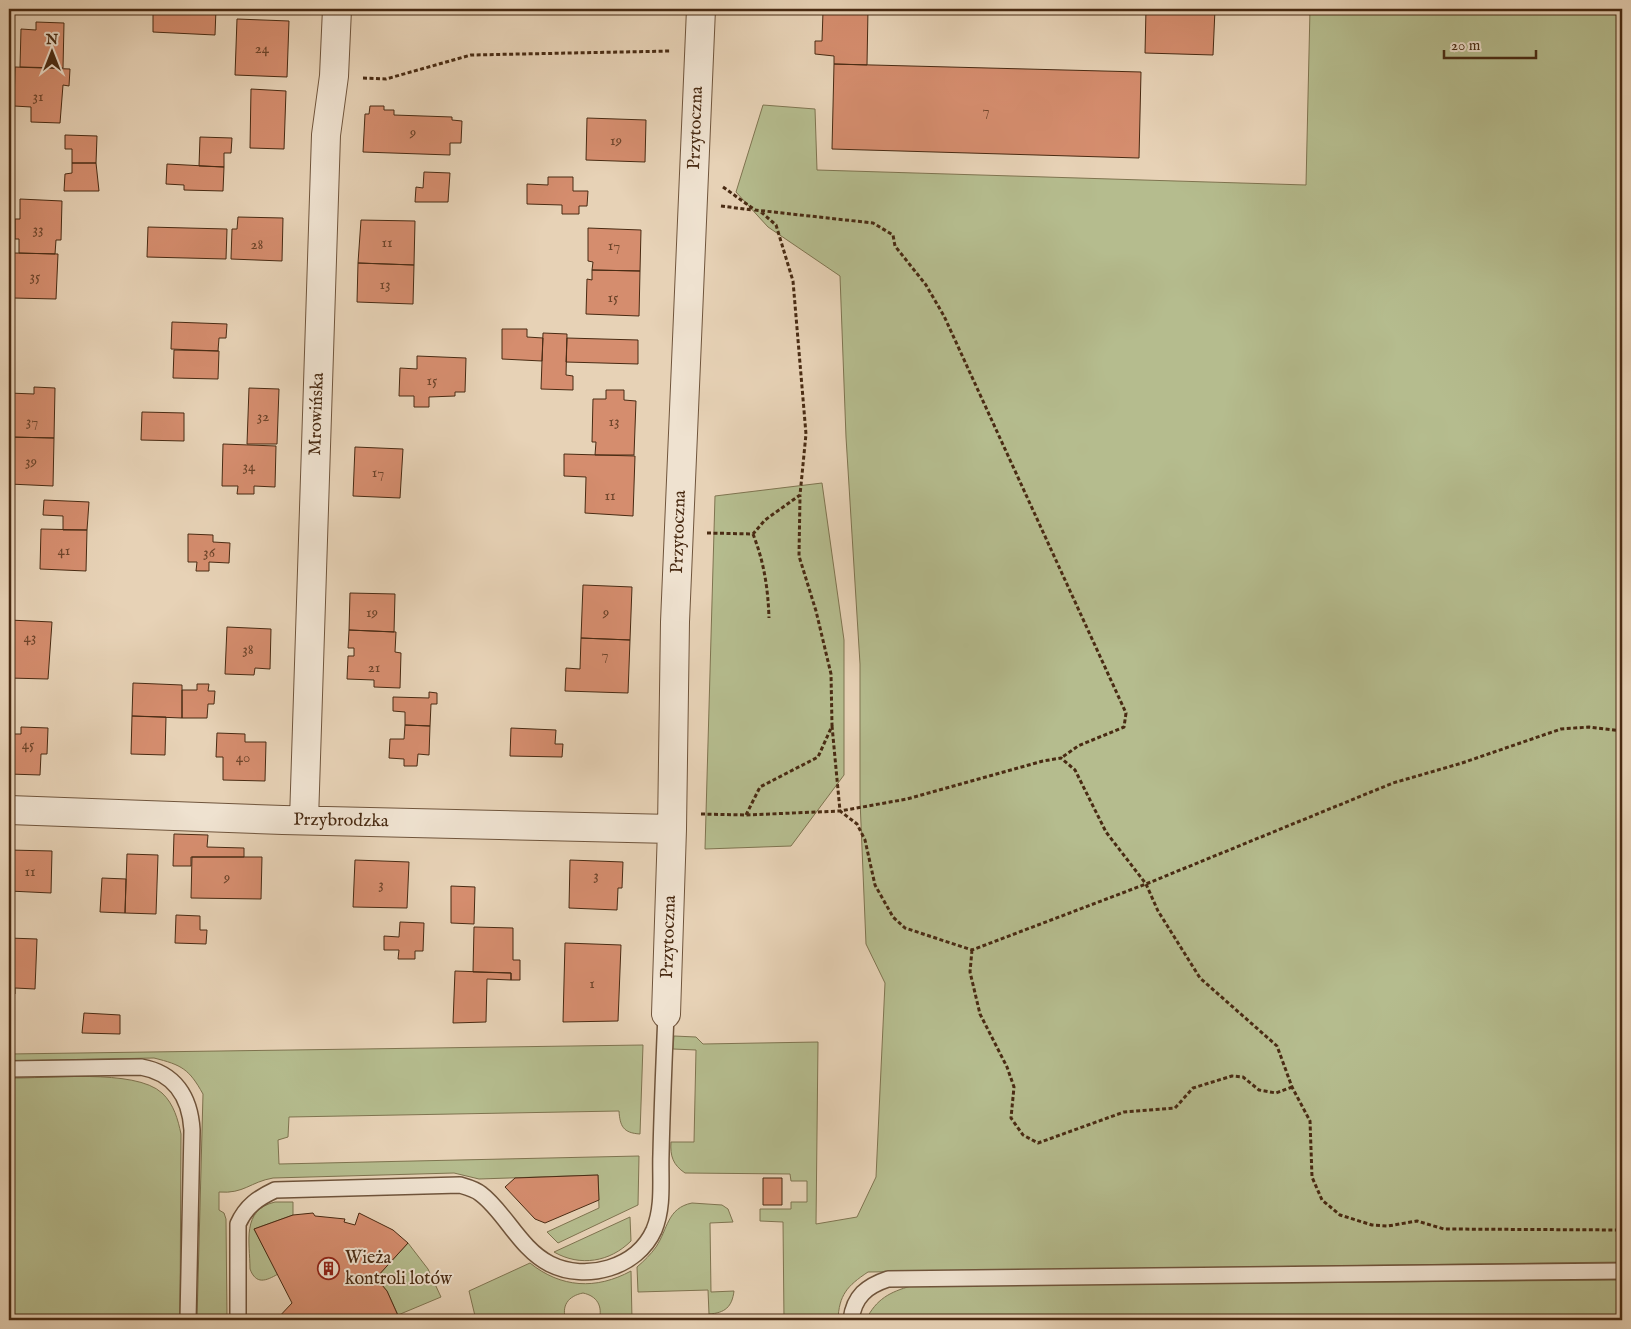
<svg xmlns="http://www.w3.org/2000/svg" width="1631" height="1329" viewBox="0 0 1631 1329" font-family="'IM FELL English',serif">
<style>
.green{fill:#b5bc8e;stroke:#7f7450}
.building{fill:#d58d6e;stroke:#492b13}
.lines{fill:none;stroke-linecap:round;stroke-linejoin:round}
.lane-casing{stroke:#70553c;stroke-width:18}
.street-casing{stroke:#70553c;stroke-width:30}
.path{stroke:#492b13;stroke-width:3;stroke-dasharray:4 2.5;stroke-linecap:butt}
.lane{stroke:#efe2d0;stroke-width:15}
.street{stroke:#efe2d0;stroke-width:28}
.labels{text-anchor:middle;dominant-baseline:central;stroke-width:4;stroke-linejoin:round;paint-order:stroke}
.number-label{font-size:15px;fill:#6c442a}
.street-label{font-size:18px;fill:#492b13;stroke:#efe2d0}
.poi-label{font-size:18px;fill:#492b13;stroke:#efe2d0;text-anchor:start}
</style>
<rect width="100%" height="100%" fill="#e7d2b6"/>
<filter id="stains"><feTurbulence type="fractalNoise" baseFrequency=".004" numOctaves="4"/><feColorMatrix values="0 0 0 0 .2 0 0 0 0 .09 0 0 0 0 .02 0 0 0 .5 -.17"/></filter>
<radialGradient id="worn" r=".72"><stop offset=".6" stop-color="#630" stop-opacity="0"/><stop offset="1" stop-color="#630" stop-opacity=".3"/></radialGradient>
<!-- green -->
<path class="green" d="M 1310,9 L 1622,9 L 1622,1262 L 868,1272 C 847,1286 839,1295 838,1320 L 784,1320 L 783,1222 L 760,1221 L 760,1209 L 791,1209 L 791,1202 L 807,1202 L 807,1181 L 791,1181 L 790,1174 L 685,1173 C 673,1165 670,1156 671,1142 L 694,1142 L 696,1050 L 673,1049 L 674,1036 L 696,1037 L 703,1044 L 818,1042 L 816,1224 L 857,1217 L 876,1177 L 885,983 L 866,944 L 860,800 L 860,664 L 846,437 L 840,276 L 768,227 L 736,192 L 763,105 L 815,109 L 817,170 L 1306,185 Z
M 822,483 L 844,640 L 844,775 L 791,846 L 705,849 L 715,496 Z
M 643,1045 L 640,1134 C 623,1133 620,1126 619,1111 L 289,1117 L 288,1137 L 278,1140 L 279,1164 L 639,1156 L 638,1205 L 558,1243 L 547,1232 L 599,1208 L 598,1175 L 479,1179 L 454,1173 L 273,1178 C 250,1182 244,1194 219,1192 L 219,1210 L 224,1213 L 226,1219 L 227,1320 L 197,1320 L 203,1094 C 189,1069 182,1065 154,1058 L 9,1061 L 9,1054 Z
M 9,1078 C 46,1079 135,1068 162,1093 C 174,1104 178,1120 181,1134 L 180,1320 L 9,1320 Z
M 275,1202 L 293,1202 L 293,1215 L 254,1229 L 278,1274 C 266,1281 256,1285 250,1269 C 250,1242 241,1210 275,1202 Z
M 692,1203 L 722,1205 L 728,1209 L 733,1222 L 710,1223 L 711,1292 L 734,1291 C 732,1307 725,1313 709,1314 L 708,1290 L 638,1292 L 637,1267 C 644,1261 651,1254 656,1247 C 668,1229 667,1208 692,1203 Z
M 630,1217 L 631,1241 C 610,1262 580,1267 554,1252 Z
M 408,1243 L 428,1269 L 441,1297 L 398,1315 L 387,1291 L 376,1278 Z
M 530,1263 C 561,1288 596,1290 631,1271 L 632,1320 L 599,1320 C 603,1306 597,1296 583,1293 C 568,1296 561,1306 566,1320 L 476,1320 L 469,1291 Z
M 1622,1280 L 1622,1320 L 866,1320 C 876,1299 890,1292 911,1286 Z"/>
<!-- building -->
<path class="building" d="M 153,9 L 216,9 L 215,35 L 153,32 Z
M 816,9 L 868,9 L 867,65 L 834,64 L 834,56 L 815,54 L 815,41 L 822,41 L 823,11 L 816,11 Z
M 1146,9 L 1215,9 L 1213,55 L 1145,53 Z
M 237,19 L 289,21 L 287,77 L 235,75 Z
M 36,22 L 64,23 L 63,68 L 20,67 L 21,29 L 36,30 Z
M 834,64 L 1141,72 L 1139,158 L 832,149 Z
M 15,67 L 70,69 L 69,86 L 63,85 L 60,123 L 31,122 L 31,107 L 14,106 Z
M 251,89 L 286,91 L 284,149 L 250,148 Z
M 370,106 L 384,106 L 384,110 L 394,110 L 394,115 L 452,117 L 452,120 L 462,121 L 461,143 L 450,143 L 450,155 L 363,152 L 365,114 L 369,114 Z
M 587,118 L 646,120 L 645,162 L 586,160 Z
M 65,135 L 97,136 L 96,163 L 72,163 L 72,149 L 65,149 Z
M 200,137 L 232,138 L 231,153 L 224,153 L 224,167 L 199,166 Z
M 72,163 L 96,163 L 99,191 L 64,191 L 65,174 L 72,173 Z
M 167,164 L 224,167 L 223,191 L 184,190 L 184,185 L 166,184 Z
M 424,172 L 450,173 L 448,202 L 415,202 L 416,187 L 423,188 Z
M 548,177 L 573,177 L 573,191 L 588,191 L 587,206 L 579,206 L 579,214 L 562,214 L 562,205 L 527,204 L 527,184 L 548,185 Z
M 20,199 L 62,201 L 61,240 L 56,240 L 55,254 L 19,253 L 19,239 L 15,239 L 15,219 L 20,219 Z
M 238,217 L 283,218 L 282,261 L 231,259 L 232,229 L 237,229 Z
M 361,220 L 415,221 L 414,265 L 358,263 Z
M 148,227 L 227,229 L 226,259 L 147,257 Z
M 588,228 L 641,230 L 640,271 L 592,270 L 593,262 L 588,261 Z
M 14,253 L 58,254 L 56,299 L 13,298 Z
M 358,263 L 414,265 L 413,304 L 357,302 Z
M 592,270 L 640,271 L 639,316 L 586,314 L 587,279 L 592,280 Z
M 172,322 L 227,324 L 226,338 L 219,338 L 218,351 L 171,349 Z
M 502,329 L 527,329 L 527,337 L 543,338 L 542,361 L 502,359 Z
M 543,333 L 567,334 L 566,375 L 573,376 L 573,390 L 541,389 Z
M 567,338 L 638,340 L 638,364 L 566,362 Z
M 174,350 L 219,351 L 218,379 L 173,378 Z
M 417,356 L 466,358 L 465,392 L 455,392 L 455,396 L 429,397 L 429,407 L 414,407 L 414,396 L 399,396 L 400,368 L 417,369 Z
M 34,387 L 55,388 L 54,438 L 9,437 L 9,393 L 34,394 Z
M 249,388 L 279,389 L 277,444 L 247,444 Z
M 606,390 L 624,390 L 624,400 L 636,401 L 634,455 L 595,455 L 596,442 L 592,442 L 593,399 L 606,399 Z
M 142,412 L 184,413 L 184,441 L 141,440 Z
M 9,437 L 54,438 L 53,486 L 9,484 Z
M 223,444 L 276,446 L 275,487 L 254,486 L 254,494 L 237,494 L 238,486 L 222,486 Z
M 355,447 L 403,449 L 400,498 L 353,496 Z
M 564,454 L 635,456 L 633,516 L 585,513 L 586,477 L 564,476 Z
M 44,500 L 89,502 L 87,530 L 63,530 L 63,516 L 43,515 Z
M 41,529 L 87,530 L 86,571 L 40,569 Z
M 188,534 L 213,535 L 213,542 L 230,543 L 229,563 L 209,562 L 209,571 L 196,571 L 197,562 L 188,562 Z
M 583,585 L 632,587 L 630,640 L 581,638 Z
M 350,593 L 395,594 L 394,632 L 349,630 Z
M 9,620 L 52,622 L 48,679 L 9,678 Z
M 227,627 L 271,629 L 270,669 L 255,668 L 254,675 L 225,674 Z
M 349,630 L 396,632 L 395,652 L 401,653 L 400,688 L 374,687 L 374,680 L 347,679 L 348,656 L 354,656 L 354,648 L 348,648 Z
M 581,638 L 630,640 L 628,693 L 565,691 L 566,668 L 580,669 Z
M 133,683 L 182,685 L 182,718 L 132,716 Z
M 197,684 L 209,684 L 208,691 L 215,691 L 214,704 L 208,704 L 207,718 L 182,718 L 182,690 L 197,690 Z
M 429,692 L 437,693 L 437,704 L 431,704 L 430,726 L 405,725 L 405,712 L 393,711 L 393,697 L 429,698 Z
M 132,716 L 166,717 L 165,755 L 131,754 Z
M 405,725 L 430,726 L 429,755 L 418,754 L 417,766 L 404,766 L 404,759 L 389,758 L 390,739 L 404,739 Z
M 21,727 L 48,728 L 47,754 L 41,754 L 40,775 L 9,774 L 9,734 L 21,734 Z
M 511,728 L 556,730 L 555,744 L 563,744 L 562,757 L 510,756 Z
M 217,733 L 245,734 L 245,742 L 266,742 L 265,781 L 223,780 L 223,757 L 216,757 Z
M 174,834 L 208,835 L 207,847 L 244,848 L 244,857 L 191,857 L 191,866 L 173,866 Z
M 9,850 L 52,851 L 51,893 L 9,891 Z
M 127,854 L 158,855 L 156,914 L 125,913 Z
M 192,857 L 262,857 L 261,899 L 191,898 Z
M 355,860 L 409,862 L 407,908 L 353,907 Z
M 570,860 L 623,862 L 622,888 L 618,888 L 617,910 L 569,908 Z
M 102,878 L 126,879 L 125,913 L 100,912 Z
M 451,886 L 475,887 L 474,924 L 451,923 Z
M 176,915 L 200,916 L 200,930 L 207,930 L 206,944 L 175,943 Z
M 400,922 L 424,923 L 423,951 L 415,951 L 415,959 L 398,959 L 399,950 L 384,950 L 384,936 L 399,937 Z
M 474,927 L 513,928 L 513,960 L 520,960 L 520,980 L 511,980 L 511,973 L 473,972 Z
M 9,938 L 37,939 L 35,989 L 15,988 L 15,994 L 9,994 Z
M 565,943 L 621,945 L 618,1021 L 563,1022 Z
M 455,971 L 511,973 L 511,980 L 487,979 L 486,1022 L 453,1023 Z
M 84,1013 L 120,1015 L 120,1034 L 82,1033 Z
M 598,1175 L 599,1200 L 545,1223 L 535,1219 L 505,1187 L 515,1178 Z
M 763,1178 L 782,1178 L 782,1205 L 763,1205 Z
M 313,1213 L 315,1216 L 345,1219 L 344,1222 L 355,1225 L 359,1213 L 393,1230 L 408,1243 L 376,1278 L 387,1291 L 400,1320 L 276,1320 L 292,1303 L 254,1229 L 293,1215 Z"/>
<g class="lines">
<defs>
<path id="lane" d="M 9,1069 L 141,1067 C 175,1073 190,1097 192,1130 L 188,1320
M 238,1320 L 238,1224 C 246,1206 258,1198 275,1190 L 460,1185 C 467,1187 475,1189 481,1194 C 505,1212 520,1249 550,1264 C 586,1282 637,1268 654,1230 C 664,1206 660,1179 661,1154 C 662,1108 664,1061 666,1014
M 851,1320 C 854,1296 867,1286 888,1279 L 1622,1271"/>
<path id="street" d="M 9,810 L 283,820 L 672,829
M 304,820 L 326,135 L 334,76 L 337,9
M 666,1014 L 672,829 L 675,622 L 701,9"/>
</defs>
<!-- lane casing -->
<use href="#lane" class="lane-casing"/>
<!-- street casing -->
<use href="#street" class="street-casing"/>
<!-- path -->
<path class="path" d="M 363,78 L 386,79 L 471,55 L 671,51
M 723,187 L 755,210 L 873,223 L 893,235 L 895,246 L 926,285 L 944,316 L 1126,713 L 1124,727 L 1078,746 L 1061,758
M 721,206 L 752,210
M 707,533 L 753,534 L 765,520 L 800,495 L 806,434 L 793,281 L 776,225 L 761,212
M 753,534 C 764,562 768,588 769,618
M 832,726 L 840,811 L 857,824 L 865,840 L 875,885 L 893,917 L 905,928 L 972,950 L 1146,884 L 1393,783 L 1462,763 L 1561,729 L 1589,727 L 1622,731
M 701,814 L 746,815 L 840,811 L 907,799 L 1043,761 L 1061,758 L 1075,770 L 1106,832 L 1146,884 L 1158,911 L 1200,978 L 1277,1046 L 1292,1087 L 1310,1121 L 1312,1177 L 1322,1200 L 1340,1215 L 1372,1225 L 1388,1226 L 1417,1221 L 1444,1229 L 1622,1230
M 746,815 L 760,787 L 818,757 L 832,726 L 831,674 L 816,611 L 799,556 L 800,496
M 972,950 L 970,972 L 980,1014 L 1007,1067 L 1014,1087 L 1011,1118 L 1023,1135 L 1038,1143 L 1124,1112 L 1175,1108 L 1193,1088 L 1232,1076 L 1243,1077 L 1259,1090 L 1276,1093 L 1292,1087"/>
<!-- lane -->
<use href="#lane" class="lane"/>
<!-- street -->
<use href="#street" class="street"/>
</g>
<!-- icons -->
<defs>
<symbol id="building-ring" viewBox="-11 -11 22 22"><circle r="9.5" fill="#efe2d0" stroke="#8f2418" stroke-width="1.5"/><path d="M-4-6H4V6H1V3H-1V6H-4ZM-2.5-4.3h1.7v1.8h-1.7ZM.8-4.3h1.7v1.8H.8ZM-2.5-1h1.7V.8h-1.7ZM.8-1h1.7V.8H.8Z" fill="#8f2418"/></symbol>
</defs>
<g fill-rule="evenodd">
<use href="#building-ring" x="316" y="1256" width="25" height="25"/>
</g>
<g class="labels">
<!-- number labels -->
<g class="number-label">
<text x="262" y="48">24</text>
<text x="38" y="96">31</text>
<text x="986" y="110">7</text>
<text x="413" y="132">9</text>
<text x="616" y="140">19</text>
<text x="38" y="229">33</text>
<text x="387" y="242">11</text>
<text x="257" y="244">28</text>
<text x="614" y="245">17</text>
<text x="35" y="276">35</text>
<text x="385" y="284">13</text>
<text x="613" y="297">15</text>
<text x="432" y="380">15</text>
<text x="263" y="416">32</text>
<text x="32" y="421">37</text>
<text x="614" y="421">13</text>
<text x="31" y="461">39</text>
<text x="249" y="466">34</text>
<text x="378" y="472">17</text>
<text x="610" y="495">11</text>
<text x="64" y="550">41</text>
<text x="209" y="552">36</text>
<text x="372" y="612">19</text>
<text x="606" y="612">9</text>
<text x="30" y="637">43</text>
<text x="248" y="649">38</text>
<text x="605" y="654">7</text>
<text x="374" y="667">21</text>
<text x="28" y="744">45</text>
<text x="243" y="757">40</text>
<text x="30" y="871">11</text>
<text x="596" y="875">3</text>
<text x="227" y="877">9</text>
<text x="381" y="884">3</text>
<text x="592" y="983">1</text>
</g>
<!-- street labels -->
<g class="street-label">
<text transform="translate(696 128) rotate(-88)">Przytoczna</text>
<text transform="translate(317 414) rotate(-88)">Mrowińska</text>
<text transform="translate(679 532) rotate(-88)">Przytoczna</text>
<text transform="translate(341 821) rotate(1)">Przybrodzka</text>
<text transform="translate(669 937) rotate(-88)">Przytoczna</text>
</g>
<!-- poi labels -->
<g class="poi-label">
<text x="345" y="1258">Wieża<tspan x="345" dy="21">kontroli lotów</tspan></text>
</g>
</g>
<!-- margin -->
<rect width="1631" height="1329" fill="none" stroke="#e7d2b6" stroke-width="30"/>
<rect x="10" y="10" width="1611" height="1309" fill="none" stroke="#492b13" stroke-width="2.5"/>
<rect x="15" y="15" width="1601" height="1299" fill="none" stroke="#492b13"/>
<!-- north arrow -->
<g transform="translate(52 52)" stroke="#efe2d0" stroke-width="4" paint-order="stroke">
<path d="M0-4L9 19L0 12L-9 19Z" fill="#492b13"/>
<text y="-8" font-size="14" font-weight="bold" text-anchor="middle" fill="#492b13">N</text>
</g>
<!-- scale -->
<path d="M1444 50v8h92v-8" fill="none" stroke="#492b13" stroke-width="2.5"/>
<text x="1451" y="50" font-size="15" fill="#492b13" stroke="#efe2d0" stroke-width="4" paint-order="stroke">20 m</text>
<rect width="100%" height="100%" filter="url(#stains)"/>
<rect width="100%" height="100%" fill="url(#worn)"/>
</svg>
